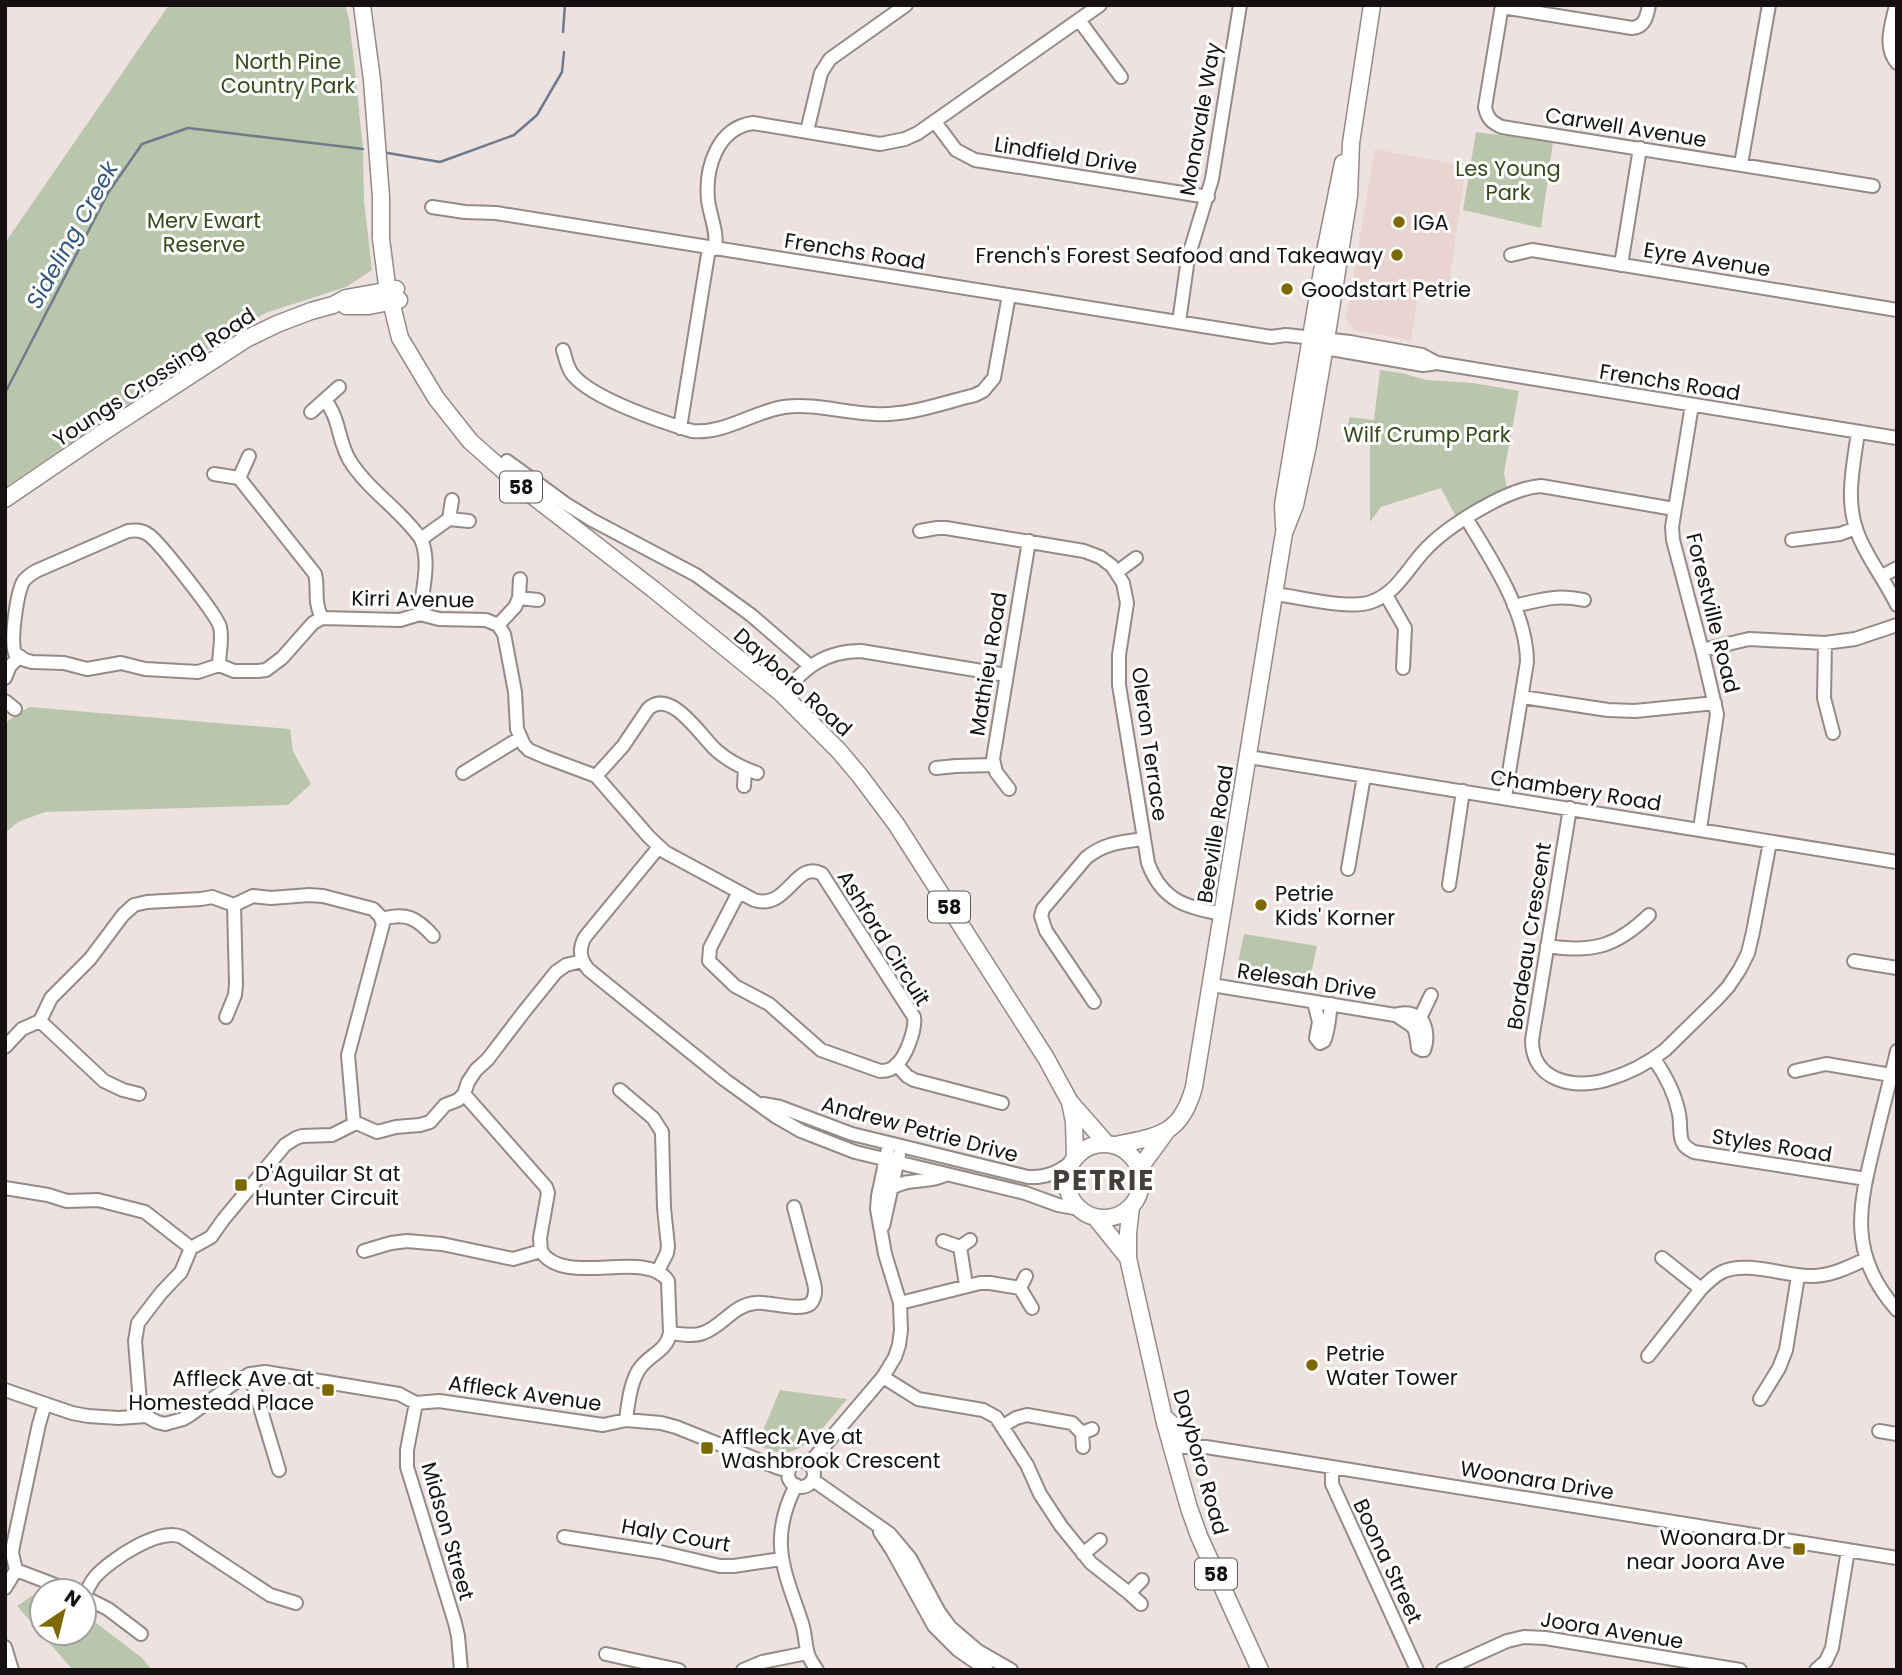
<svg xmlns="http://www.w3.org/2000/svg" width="1902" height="1675" viewBox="0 0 1902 1675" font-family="Poppins,sans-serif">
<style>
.built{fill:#e8d5cf}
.green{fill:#b9c6ac}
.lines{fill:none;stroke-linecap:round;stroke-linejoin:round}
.stream{stroke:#6d7b8d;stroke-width:2.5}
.minor-casing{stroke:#948b87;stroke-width:16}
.major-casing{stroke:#948b87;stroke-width:19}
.minor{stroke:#fff;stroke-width:12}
.major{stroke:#fff;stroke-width:16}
.poi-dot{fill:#7d6900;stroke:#fff;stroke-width:2.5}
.labels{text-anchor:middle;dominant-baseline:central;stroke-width:6;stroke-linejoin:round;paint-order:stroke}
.shield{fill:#fff;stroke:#5a5858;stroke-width:2}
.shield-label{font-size:19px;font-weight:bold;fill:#141110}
.park-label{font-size:21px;fill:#35491b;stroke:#fff}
.street-label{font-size:21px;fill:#141110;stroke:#fff}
.poi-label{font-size:21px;fill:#141110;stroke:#fff;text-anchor:start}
.water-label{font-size:23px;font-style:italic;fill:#35567c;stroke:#fff}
.district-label{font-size:28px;font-weight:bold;letter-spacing:2px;fill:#463e3b;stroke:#fff}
</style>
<rect width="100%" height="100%" fill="#ede2df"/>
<!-- built -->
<path class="built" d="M 1375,149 L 1466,166 L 1449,284 L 1420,280 L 1411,341 L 1354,330 L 1346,319 Z"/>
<!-- green -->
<path class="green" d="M 169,5 L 345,5 L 349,19 L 354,62 L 363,149 L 364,201 L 372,270 L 346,287 L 268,312 L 254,319 L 5,487 L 5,243 Z
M 1476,132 L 1553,142 L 1541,228 L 1463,210 Z
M 1380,370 L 1401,373 L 1426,380 L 1473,383 L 1519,391 L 1504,473 L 1507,488 L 1455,515 L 1441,488 L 1381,507 L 1370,522 L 1370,443 L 1343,441 L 1350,417 L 1374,420 Z
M 29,707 L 290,729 L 293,751 L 311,784 L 288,805 L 45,812 L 18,822 L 5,833 L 5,723 Z
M 1244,934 L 1317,946 L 1308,988 L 1235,976 Z
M 780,1390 L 847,1399 C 832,1416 809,1451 784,1453 C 775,1453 765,1448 757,1445 Z
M 35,1594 L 42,1597 L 42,1633 L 84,1633 L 84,1614 L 141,1657 L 152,1670 L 73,1670 L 17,1606 Z"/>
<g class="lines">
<!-- stream -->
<path class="stream" d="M 563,32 L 565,5
M 382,152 L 440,162 L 514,135 L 537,115 L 562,72 L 564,52
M 5,393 L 108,193 L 142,144 L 188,128 L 363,149"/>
<defs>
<path id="minor" d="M 1502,5 L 1485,107 C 1487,118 1492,123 1502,127 L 1873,186
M 1896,5 C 1892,24 1883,46 1897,63
M 1502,7 L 1632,28 C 1645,27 1647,16 1649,5
M 1079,20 L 1121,77
M 935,122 L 956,150 L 975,160 L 1208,197
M 807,131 L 821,73 L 830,59 L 906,5
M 1741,164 L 1769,5
M 432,207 L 465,212 L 496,213 L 1271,337 L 1286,335 L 1350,342 L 1422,355 L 1437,363
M 715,249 C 718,232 710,216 708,200 C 705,168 717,128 753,123 L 880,144 L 905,139 L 918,133 L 1100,5
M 1511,255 L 1532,250 L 1897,310
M 1621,265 L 1640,148
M 1179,322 L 1188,258 L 1212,179 L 1240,5
M 1325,348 L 1423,365 L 1437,363 L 1897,438
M 563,350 C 566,359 567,368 573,375 C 593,399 662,422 692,431 C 725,434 752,412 784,407 C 814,403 845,413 875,414 C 909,416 942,403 975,395 L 983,391 L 994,378 L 1009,295
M 325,400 C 340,418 338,442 350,461 C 369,491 401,510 421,539 C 431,562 422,590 420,614
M 1692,405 L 1672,527 L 1673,540 L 1702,650 L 1717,714 L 1700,829
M 311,412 L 339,387
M 680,428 L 709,248
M 1858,432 C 1853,469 1844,504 1860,539 C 1870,562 1886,582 1897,605
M 507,461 L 566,504 L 592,520 L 696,575 L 751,615 L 810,666
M 214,474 L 239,478 L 249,456
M 239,478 L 315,574 C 319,591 313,600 322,618
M 452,500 L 449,519 L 469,521
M 1466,518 C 1491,559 1527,612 1527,662 L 1505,797
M 920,531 L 937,528 L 946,528 L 1084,551 L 1100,557 L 1112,566 L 1123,583 L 1127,603 L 1119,655 L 1119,685 L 1148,863 C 1162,901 1187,908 1223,914
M 421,539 L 449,519
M 1792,540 L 1840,534 L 1856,528
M 1117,572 L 1136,558
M 1882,576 L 1897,568
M 520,579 L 519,598 L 538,600
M 1275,594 C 1301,597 1348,610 1371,602 C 1397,593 1407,569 1425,550 C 1447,526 1508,488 1541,486 L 1674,509
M 1386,595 L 1405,628 L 1403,668
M 1514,606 C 1541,600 1556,594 1584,600
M 498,625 L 515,607 L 519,598
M 1825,643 L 1824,698 L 1833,733
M 1702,650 L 1749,639 L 1825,643 L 1855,639 L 1897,625
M 219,665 C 219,652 223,640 220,627 C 217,615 160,543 149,535 C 142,530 136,530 128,531 L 36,571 C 31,574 26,577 23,582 C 17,594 10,640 15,653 L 25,660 L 32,662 L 64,663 L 87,669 L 121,663 L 145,669 L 198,672 L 219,665 L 234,671 L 258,671 L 266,670 L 282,658 L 313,623 L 322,618 L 400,620 L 420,614 L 439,619 L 486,620 L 498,625 L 504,634 L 515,692 L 517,729 L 524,745 L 529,750 L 545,757 L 596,776 L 649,837 L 665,852 L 754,900 C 788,911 795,859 822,874 L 914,1017 C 916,1029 906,1057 896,1065 C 892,1070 886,1071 880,1071 L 821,1050 L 769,1004 L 735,986 L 709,961 L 710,948 L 739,892
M 5,678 L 10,666 L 19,657
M 782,694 C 805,668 824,651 861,651 L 1006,675
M 1522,697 L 1608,710 L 1635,711 L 1715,703
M 5,701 L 15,709
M 1249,757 L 1897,862
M 936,768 L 956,766 L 994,765
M 463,773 L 520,738
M 596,776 L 623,746 L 648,709 C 671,687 702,738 717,751 C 729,761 742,768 757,773
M 744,786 L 745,769
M 1009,789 L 996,772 L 993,759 L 1029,541
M 1570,808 L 1532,1040 C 1532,1081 1573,1089 1606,1080 C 1627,1074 1647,1064 1665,1050 L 1717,999 L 1728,987 L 1740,969 L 1748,953 L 1753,932 L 1770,842
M 659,847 L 585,937 C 578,950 580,960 589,970 L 725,1080 L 775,1116 L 801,1131 L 855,1152 L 1025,1193 L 1058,1205 L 1080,1209
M 1348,869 L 1364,776
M 1449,885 L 1463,791
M 382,919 C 406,912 417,918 433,936
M 1547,946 C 1592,953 1616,947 1649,915
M 1854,961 L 1897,968
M 1212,985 L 1395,1015 C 1404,1012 1412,1013 1420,1018
M 1094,1002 L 1046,931 L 1041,916 L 1043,909 L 1086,858 C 1104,843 1122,842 1143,839
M 1314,1002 L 1319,1022 L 1316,1038 L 1320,1043 L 1324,1041 C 1329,1031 1329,1016 1331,1004
M 1396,1015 C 1415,1029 1415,1022 1418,1048 L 1422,1050 L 1424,1050 C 1428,1041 1427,1025 1420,1018
M 226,1017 L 235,995 L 236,984 L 234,905
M 1420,1018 L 1431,995
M 40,1021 L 104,1081 L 123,1090 L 139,1094
M 5,1047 L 22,1029 L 40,1021 L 51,998 L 90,959 L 123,915 L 134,905 L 147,902 L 201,899 L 212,897 L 234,905 L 253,896 L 271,898 L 309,895 L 323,896 L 373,909 L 380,916 L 383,924 L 348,1055 L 354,1124
M 1897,1051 C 1890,1081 1882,1111 1875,1141 C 1859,1206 1847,1254 1897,1310
M 1654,1059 C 1666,1076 1675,1093 1679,1114 C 1681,1123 1679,1133 1682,1141 C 1684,1147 1689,1149 1694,1152 L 1866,1179
M 897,1065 L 907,1076 L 914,1080 L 1002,1103
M 1795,1071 L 1826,1064 L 1891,1075
M 620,1090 L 653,1118 L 662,1132 L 664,1208 L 668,1246 L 667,1253 L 658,1271
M 464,1094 L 546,1187 L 548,1193 L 540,1238 L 541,1251
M 763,1104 L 780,1107 L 852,1134 L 1028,1177 C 1045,1178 1057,1173 1070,1163
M 5,1188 L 48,1195 L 67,1201 L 98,1200 L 145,1212 L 191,1248
M 892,1188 C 910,1177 928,1184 945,1175
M 883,1226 L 899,1155
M 943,1241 L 960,1247 L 970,1240
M 960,1247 L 966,1285
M 364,1251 L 391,1243 L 407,1241 L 442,1244 L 513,1259 L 541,1251
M 541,1251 C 563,1288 647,1248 668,1281 L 670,1333 C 667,1352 647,1355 638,1371 C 630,1385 628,1404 626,1420
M 1662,1258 L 1701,1289
M 1026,1276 L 1020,1288 L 1032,1308
M 900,1303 L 980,1283 L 990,1283 L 1020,1288
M 670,1333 C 680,1334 693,1337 703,1333 C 722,1327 733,1305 755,1303 C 770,1301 798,1312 810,1304 C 816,1298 816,1291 814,1283 L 794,1207
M 1648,1356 L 1701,1289 C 1707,1283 1714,1276 1722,1272 C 1747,1260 1787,1277 1814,1276 C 1833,1275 1849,1267 1866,1259
M 250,1374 L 279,1470
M 883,1377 L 918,1399 L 983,1410 L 996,1417 L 1027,1465 L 1040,1494 L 1061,1526 L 1091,1563 L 1129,1593
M 5,1390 L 72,1413 L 88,1416 L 119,1418 L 146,1416 L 157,1422 L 165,1424 L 183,1419 L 190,1415 L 233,1384 L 250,1374 L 265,1372 L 399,1394 L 416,1403 L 439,1401 L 603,1425 L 626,1420 L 661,1423 L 676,1427 L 776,1467 L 789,1471
M 1760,1399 L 1779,1368 L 1786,1350 L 1798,1276
M 416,1403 L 407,1450 L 407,1467 L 455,1623 L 458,1636 L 461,1670
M 141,1415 L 135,1341 L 138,1323 L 161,1293 L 181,1272 L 191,1248 L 211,1237 L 223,1220 L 285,1145 L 296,1138 L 302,1136 L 332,1135 L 354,1124 L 359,1124 L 377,1132 L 396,1127 L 420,1125 L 430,1122 L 445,1105 L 458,1100 L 464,1094 L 468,1082 L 476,1070 L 488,1059 L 523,1013 L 556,972 L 566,965 L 582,961
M 1003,1426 L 1016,1418 L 1027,1415 L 1072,1423 L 1082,1433
M 1879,1431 L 1897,1434
M 1083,1447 L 1082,1433 L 1092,1429
M 1171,1447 L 1206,1447 L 1276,1458 L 1897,1558
M788 1474a13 13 0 1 1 26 0a13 13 0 1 1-26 0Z
M 809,1464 L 883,1377 L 895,1357 L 899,1345 L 901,1330 L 900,1303 L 885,1254 L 877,1209 L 878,1196 L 889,1144
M 1332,1468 L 1332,1484 L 1417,1670
M 813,1480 L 890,1534 L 910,1558 L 939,1612 L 950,1627 L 978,1651 L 1011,1670
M 796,1485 C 768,1540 784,1570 802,1623 C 805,1633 805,1641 807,1650 C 808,1658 813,1664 817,1670
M 880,1532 L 892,1550 L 934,1626 L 958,1650 L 987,1670
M 564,1537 L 660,1552 L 720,1566 L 734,1566 L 781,1559
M 1083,1554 L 1100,1540
M 16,1570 L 71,1591
M 5,1588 L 16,1570 L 12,1553 L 13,1546 L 39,1424 L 45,1404
M 84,1597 C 87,1590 90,1583 95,1577 C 110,1560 159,1527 182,1537 L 270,1595 L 296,1603
M 84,1597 L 108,1609 L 141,1634
M 1141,1604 L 1129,1593 L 1142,1580
M 5,1647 L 12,1670
M 606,1654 L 679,1670
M 743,1670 L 762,1662 L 807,1653
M 1443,1670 L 1507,1641 L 1524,1637 L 1545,1638 L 1740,1670
M 1816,1670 L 1826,1661 L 1832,1648 L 1848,1550"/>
<path id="major" d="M 362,5 L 372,80 L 381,197 L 381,239 L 387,285 L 400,338 L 436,398 L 470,441 L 488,457 L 529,493 L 653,589 L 782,694 L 839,751 L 860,776 L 896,824 L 1046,1058 L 1070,1102 L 1106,1143
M 346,306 L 369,306 L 399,300
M 5,499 L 105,431 L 246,339 L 277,324 L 311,311 L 333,305 L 346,298 L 396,289
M 1284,527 L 1283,505 L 1326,247 L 1343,163
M 1070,1102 L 1074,1122 L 1075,1157
M1067 1181a37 37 0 1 1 74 0a37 37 0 1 1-74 0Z
M 1116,1145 C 1159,1136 1181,1135 1194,1087 L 1284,533 L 1295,505 L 1308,445 L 1326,340 L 1349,196 L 1351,143 L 1372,5
M 1139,1169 L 1166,1132
M 1131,1207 L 1128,1233 L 1128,1258 L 1165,1423 L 1189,1508 L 1199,1536 L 1260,1670
M 1095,1217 L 1128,1258
M 1165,1418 C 1176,1427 1183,1437 1194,1446"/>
</defs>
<!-- minor casing -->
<use href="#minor" class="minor-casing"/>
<!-- major casing -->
<use href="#major" class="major-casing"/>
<!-- minor -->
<use href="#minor" class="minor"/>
<!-- major -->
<use href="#major" class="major"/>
</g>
<!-- markers -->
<g class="poi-dot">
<circle cx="1399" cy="222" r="7"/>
<circle cx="1397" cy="255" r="7"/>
<circle cx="1287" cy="289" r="7"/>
<circle cx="1261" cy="905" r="7"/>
<rect x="234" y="1178" width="14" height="14" rx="3.5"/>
<circle cx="1312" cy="1365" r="7"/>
<rect x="321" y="1383" width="14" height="14" rx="3.5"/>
<rect x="700" y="1441" width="14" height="14" rx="3.5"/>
<rect x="1792" y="1542" width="14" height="14" rx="3.5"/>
</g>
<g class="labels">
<!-- shield labels -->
<g class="shield">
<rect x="500" y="471.5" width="42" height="31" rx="5"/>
<rect x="928" y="891.5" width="42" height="31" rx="5"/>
<rect x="1195" y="1558.5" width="42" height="31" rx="5"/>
</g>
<g class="shield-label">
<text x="521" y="487">58</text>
<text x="949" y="907">58</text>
<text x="1216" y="1574">58</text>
</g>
<!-- park labels -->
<g class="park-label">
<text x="288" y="61">North Pine<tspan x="288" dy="24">Country Park</tspan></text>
<text x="1508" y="168">Les Young<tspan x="1508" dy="24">Park</tspan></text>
<text x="204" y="220">Merv Ewart<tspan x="204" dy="24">Reserve</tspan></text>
<text x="1427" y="434">Wilf Crump Park</text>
</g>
<!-- street labels -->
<g class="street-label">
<text transform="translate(1200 119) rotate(-80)">Monavale Way</text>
<text transform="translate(1626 127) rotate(9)">Carwell Avenue</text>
<text transform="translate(1066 155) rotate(9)">Lindfield Drive</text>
<text transform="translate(855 251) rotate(9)">Frenchs Road</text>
<text transform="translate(1707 259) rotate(9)">Eyre Avenue</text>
<text transform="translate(154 377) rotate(-33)">Youngs Crossing Road</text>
<text transform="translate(1670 382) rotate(9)">Frenchs Road</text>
<text transform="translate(413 599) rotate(1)">Kirri Avenue</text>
<text transform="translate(1713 613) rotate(76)">Forestville Road</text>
<text transform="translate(988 664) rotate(-81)">Mathieu Road</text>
<text transform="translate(793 682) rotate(42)">Dayboro Road</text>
<text transform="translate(1150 744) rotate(82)">Oleron Terrace</text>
<text transform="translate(1576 790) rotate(9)">Chambery Road</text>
<text transform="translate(1215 834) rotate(-81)">Beeville Road</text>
<text transform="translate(1529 936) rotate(-81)">Bordeau Crescent</text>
<text transform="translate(884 938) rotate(58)">Ashford Circuit</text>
<text transform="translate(1307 981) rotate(9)">Relesah Drive</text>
<text transform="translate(920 1129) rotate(15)">Andrew Petrie Drive</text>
<text transform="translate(1772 1145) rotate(9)">Styles Road</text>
<text transform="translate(525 1393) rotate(8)">Affleck Avenue</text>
<text transform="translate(1201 1462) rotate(74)">Dayboro Road</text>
<text transform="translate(1537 1480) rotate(9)">Woonara Drive</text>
<text transform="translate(448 1531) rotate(74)">Midson Street</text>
<text transform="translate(676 1535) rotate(10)">Haly Court</text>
<text transform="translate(1388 1561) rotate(65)">Boona Street</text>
<text transform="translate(1612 1630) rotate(9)">Joora Avenue</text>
</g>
<!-- poi labels -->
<g class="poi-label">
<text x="1413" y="222">IGA</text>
<text x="1383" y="255" text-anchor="end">French's Forest Seafood and Takeaway</text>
<text x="1301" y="289">Goodstart Petrie</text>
<text x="1275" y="893">Petrie<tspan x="1275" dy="24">Kids' Korner</tspan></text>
<text x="255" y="1173">D'Aguilar St at<tspan x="255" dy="24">Hunter Circuit</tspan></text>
<text x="1326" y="1353">Petrie<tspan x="1326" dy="24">Water Tower</tspan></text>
<text x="314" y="1378" text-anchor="end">Affleck Ave at<tspan x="314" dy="24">Homestead Place</tspan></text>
<text x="721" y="1436">Affleck Ave at<tspan x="721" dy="24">Washbrook Crescent</tspan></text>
<text x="1785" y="1537" text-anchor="end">Woonara Dr<tspan x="1785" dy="24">near Joora Ave</tspan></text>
</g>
<!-- water labels -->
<g class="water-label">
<text transform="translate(72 235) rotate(-61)">Sideling Creek</text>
</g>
<!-- district labels -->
<g class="district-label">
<text x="1104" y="1180">PETRIE</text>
</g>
</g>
<!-- border -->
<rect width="1902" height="1675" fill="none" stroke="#141110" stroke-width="14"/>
<!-- north arrow -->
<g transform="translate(63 1612) rotate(35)"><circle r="33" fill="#ffffff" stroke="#a1a09f" stroke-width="2"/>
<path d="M0-5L12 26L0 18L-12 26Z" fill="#7d6900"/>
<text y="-10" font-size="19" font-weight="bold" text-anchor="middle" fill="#141110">N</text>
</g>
</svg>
